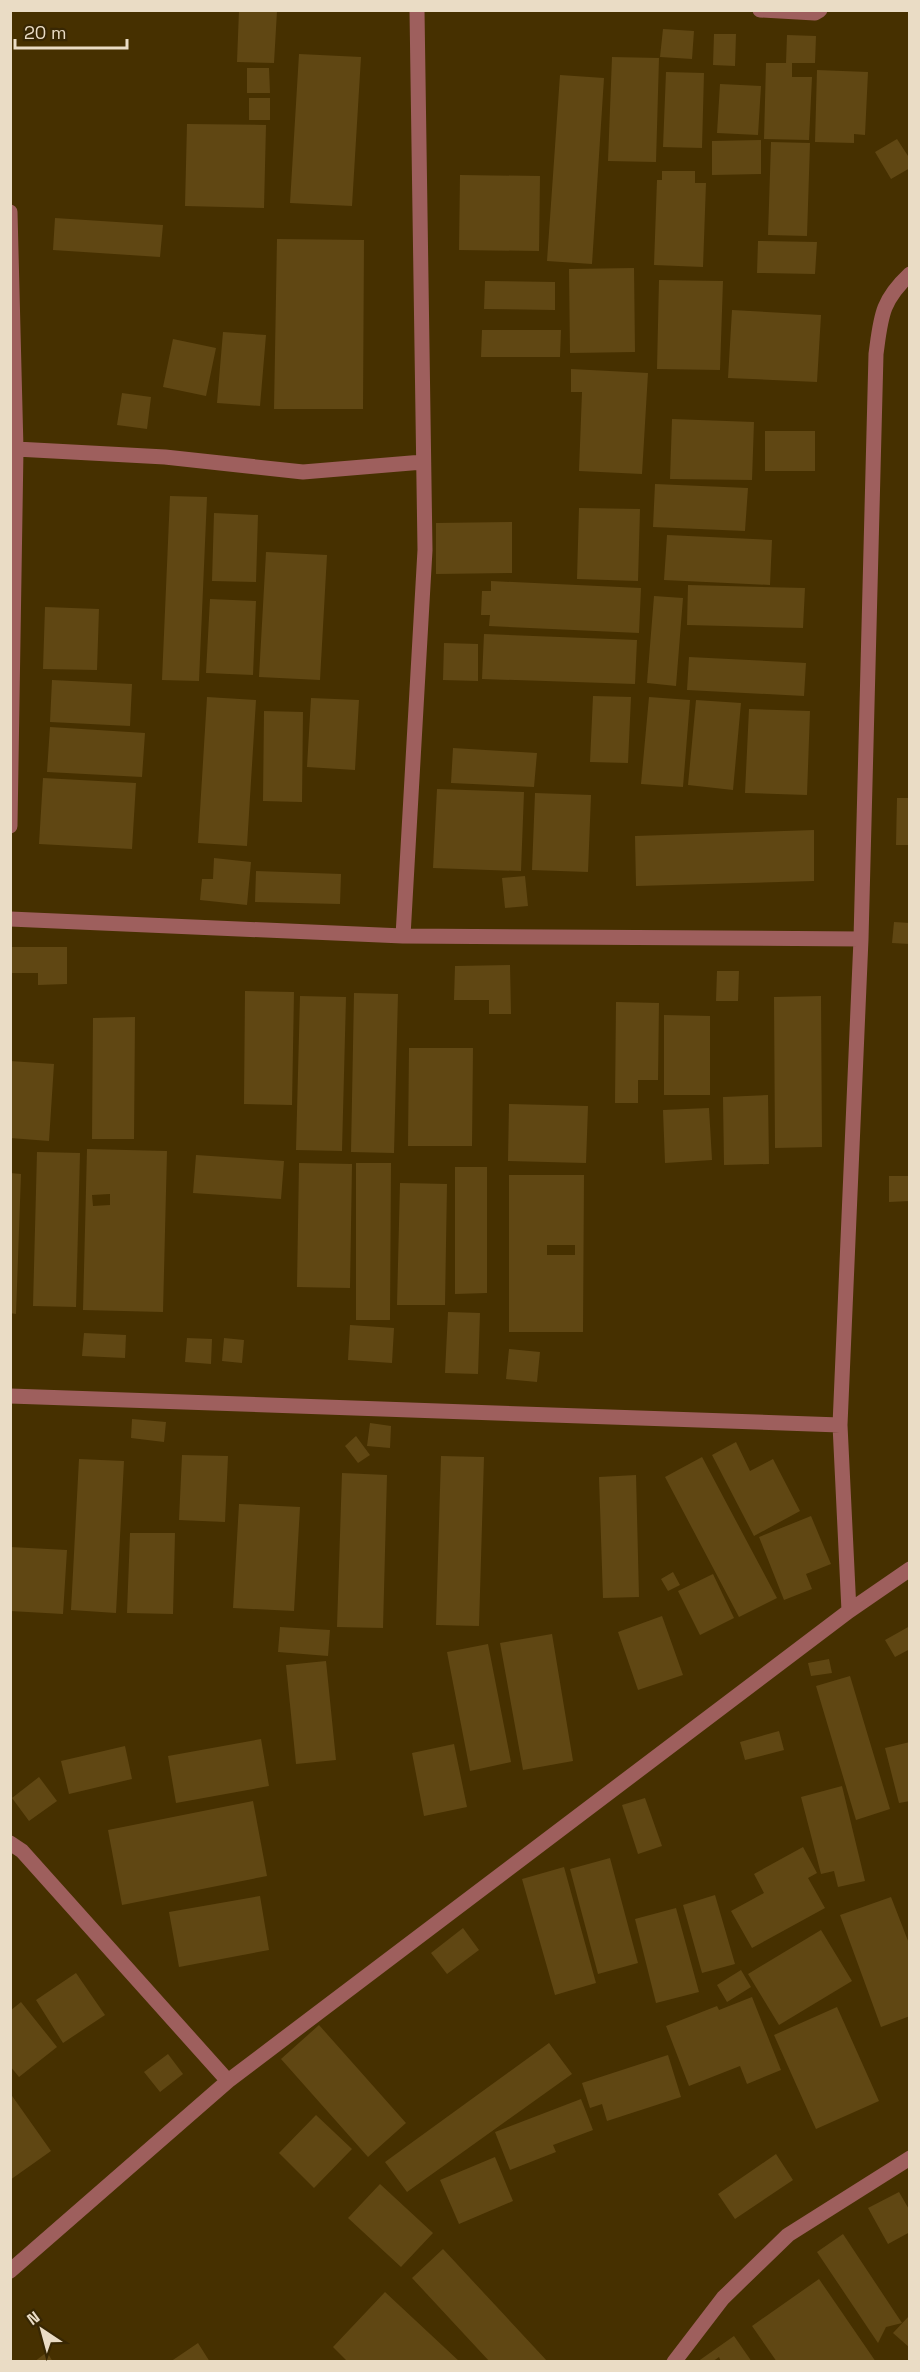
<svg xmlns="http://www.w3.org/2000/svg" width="920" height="2372" viewBox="0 0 920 2372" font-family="'Space Grotesk',sans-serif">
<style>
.building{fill:#604713;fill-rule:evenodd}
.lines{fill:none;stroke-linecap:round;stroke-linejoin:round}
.minor{stroke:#9e5f5d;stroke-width:15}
</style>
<rect width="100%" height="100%" fill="#463000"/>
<!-- building -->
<path class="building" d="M 239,10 L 277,11 L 274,63 L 237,62 Z
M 663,29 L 694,31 L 692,59 L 660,57 Z
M 714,34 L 736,34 L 735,66 L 713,65 Z
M 787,35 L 816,36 L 815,63 L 792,63 L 792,77 L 812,77 L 809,140 L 764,139 L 766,63 L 786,63 Z
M 299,54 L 361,57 L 352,206 L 290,203 Z
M 612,57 L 659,58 L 656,162 L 608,161 Z
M 247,68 L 269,68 L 270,93 L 247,93 Z
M 817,70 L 868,72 L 865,135 L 854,134 L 854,143 L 815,142 Z
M 666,72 L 704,73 L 702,148 L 663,147 Z
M 560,75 L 604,78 L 592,264 L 547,261 Z
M 720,84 L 761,86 L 758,135 L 717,133 Z
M 249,98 L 270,98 L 270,120 L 249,120 Z
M 187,124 L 266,125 L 264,208 L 185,206 Z
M 897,139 L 910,159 L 910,168 L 891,179 L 875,152 Z
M 761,140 L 761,174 L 712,175 L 712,141 Z
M 771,142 L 810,143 L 807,236 L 768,235 Z
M 662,171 L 695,171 L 695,183 L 706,183 L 703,267 L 654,265 L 657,180 L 662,180 Z
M 460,175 L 540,176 L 539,251 L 459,250 Z
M 55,218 L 163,225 L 160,257 L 53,250 Z
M 277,239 L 364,240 L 363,409 L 274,409 Z
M 758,241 L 817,242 L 815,274 L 757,273 Z
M 634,268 L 635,352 L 570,353 L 569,269 Z
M 659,280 L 723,281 L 720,370 L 657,369 Z
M 485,281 L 555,282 L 555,310 L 484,309 Z
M 732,310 L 821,315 L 817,382 L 728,378 Z
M 482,330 L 561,330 L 560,357 L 481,357 Z
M 223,332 L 266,335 L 260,406 L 217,403 Z
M 173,339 L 216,348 L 206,396 L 163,387 Z
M 571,369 L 648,373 L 642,474 L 579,471 L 582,392 L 571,392 Z
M 122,393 L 151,397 L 147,429 L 117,425 Z
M 672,419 L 754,422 L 752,480 L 670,479 Z
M 765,431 L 815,431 L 815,471 L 765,471 Z
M 655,484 L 748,488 L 745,531 L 653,527 Z
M 170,496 L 207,497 L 199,681 L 162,680 Z
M 579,508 L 640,509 L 638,581 L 577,579 Z
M 214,513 L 258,515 L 256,582 L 212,581 Z
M 512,522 L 512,573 L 436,574 L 436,523 Z
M 667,535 L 772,540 L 770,585 L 664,580 Z
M 266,552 L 327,555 L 320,680 L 259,677 Z
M 491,581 L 641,588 L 639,633 L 489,626 L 490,615 L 481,615 L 482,591 L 491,591 Z
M 688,585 L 805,588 L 803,628 L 687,625 Z
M 654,596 L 683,598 L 676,686 L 647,683 Z
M 210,599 L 256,601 L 253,675 L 206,673 Z
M 45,607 L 99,609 L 97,670 L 43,669 Z
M 484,634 L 637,640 L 635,684 L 482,679 Z
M 444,643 L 478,644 L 478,681 L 443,680 Z
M 689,657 L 806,663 L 804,696 L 687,690 Z
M 52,680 L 132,684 L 130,726 L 50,722 Z
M 593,696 L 631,697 L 628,763 L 590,762 Z
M 207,697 L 256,700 L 247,846 L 198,843 Z
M 649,697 L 690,700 L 683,787 L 641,784 Z
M 311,698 L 359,700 L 355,770 L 307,767 Z
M 696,700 L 741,703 L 733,790 L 688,785 Z
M 749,709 L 810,711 L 807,795 L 745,793 Z
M 264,711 L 303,712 L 302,802 L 263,801 Z
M 50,727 L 145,733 L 142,777 L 47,772 Z
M 453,748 L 537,753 L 534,787 L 451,783 Z
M 43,778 L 136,783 L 132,849 L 39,844 Z
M 437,789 L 524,792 L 521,871 L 433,868 Z
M 535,793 L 591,795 L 588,872 L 532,870 Z
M 897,798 L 910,798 L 910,845 L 896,845 Z
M 814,830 L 814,881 L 636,886 L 635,836 Z
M 214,858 L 251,862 L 247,905 L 200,900 L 202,879 L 213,879 Z
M 256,871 L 341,874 L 340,904 L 255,902 Z
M 525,876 L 528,906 L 505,908 L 502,878 Z
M 894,922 L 910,923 L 910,944 L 892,943 Z
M 10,947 L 67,947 L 67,984 L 38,985 L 38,973 L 10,973 Z
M 510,965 L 511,1014 L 489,1014 L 489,1000 L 454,1000 L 455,966 Z
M 717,971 L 739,971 L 738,1001 L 716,1001 Z
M 245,991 L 294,992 L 292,1105 L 244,1104 Z
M 354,993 L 398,994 L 394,1153 L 351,1152 Z
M 300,996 L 346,997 L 342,1151 L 296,1150 Z
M 821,996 L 822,1147 L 775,1148 L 774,997 Z
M 616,1002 L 659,1003 L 658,1080 L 638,1080 L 638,1103 L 615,1103 Z
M 664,1015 L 710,1016 L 710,1095 L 664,1095 Z
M 135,1017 L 134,1139 L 92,1139 L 93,1018 Z
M 409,1048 L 473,1048 L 472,1146 L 408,1146 Z
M 10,1061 L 54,1064 L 49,1141 L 10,1138 Z
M 768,1095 L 769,1164 L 724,1165 L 723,1097 Z
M 509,1104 L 588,1106 L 586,1163 L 508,1161 Z
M 709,1108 L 712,1160 L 665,1163 L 663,1110 Z
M 87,1149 L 167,1151 L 163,1312 L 83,1310 ZM 110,1194 L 110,1205 L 93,1206 L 92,1195 Z
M 37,1152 L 80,1153 L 76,1307 L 33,1306 Z
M 196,1155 L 284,1161 L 281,1199 L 193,1193 Z
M 299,1163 L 352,1164 L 350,1288 L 297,1287 Z
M 356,1163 L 391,1163 L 390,1320 L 356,1320 Z
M 455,1167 L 487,1167 L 487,1293 L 455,1294 Z
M 10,1173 L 21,1174 L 16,1314 L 10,1313 Z
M 509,1175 L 584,1175 L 583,1332 L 509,1332 ZM 547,1245 L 575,1245 L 575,1255 L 547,1255 Z
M 889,1176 L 910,1176 L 910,1201 L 889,1202 Z
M 400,1183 L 447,1184 L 445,1305 L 397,1305 Z
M 448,1312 L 480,1313 L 478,1374 L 445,1373 Z
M 350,1325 L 394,1328 L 392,1363 L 348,1360 Z
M 84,1333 L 126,1335 L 125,1358 L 82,1356 Z
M 187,1338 L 212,1339 L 211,1364 L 185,1362 Z
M 224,1338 L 244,1340 L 242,1363 L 222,1361 Z
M 509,1349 L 540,1352 L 537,1382 L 506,1379 Z
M 132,1419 L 166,1422 L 164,1442 L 131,1438 Z
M 370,1423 L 391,1426 L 390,1448 L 367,1446 Z
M 356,1436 L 370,1455 L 358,1463 L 345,1446 Z
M 736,1442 L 750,1471 L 773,1459 L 800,1511 L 754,1536 L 712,1455 Z
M 182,1455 L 228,1456 L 225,1522 L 179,1520 Z
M 441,1456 L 484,1457 L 479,1626 L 436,1625 Z
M 702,1457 L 777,1598 L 739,1617 L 665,1477 Z
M 79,1459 L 124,1461 L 116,1613 L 71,1610 Z
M 342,1473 L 387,1475 L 383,1628 L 337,1627 Z
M 636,1475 L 639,1597 L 603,1598 L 599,1477 Z
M 239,1504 L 300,1507 L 294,1611 L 233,1608 Z
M 811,1516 L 831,1564 L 806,1574 L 812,1589 L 784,1600 L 759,1537 Z
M 130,1533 L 175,1533 L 173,1614 L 127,1613 Z
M 10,1547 L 67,1550 L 63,1614 L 10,1611 Z
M 673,1572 L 680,1585 L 668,1591 L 661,1579 Z
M 713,1574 L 734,1618 L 700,1635 L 678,1591 Z
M 662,1616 L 683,1675 L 638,1690 L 618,1632 Z
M 910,1626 L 910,1649 L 895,1657 L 885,1640 Z
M 280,1627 L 330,1630 L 328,1656 L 278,1652 Z
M 552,1634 L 573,1761 L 523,1770 L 500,1643 Z
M 488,1644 L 511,1762 L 470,1771 L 447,1652 Z
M 829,1659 L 832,1673 L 811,1676 L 808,1663 Z
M 326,1661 L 336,1760 L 296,1764 L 286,1665 Z
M 850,1676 L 890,1809 L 856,1820 L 816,1686 Z
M 779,1731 L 784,1750 L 745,1760 L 740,1742 Z
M 261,1739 L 269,1786 L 176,1803 L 168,1756 Z
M 910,1742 L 910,1801 L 899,1803 L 885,1748 Z
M 454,1744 L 467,1807 L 424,1816 L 412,1753 Z
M 125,1746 L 132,1779 L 69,1794 L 61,1761 Z
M 39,1777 L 57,1801 L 29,1821 L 12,1798 Z
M 842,1786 L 865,1881 L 838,1887 L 834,1871 L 821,1874 L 801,1797 Z
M 645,1798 L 662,1846 L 638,1854 L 622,1805 Z
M 253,1801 L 267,1876 L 122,1905 L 108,1830 Z
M 803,1847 L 817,1873 L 808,1878 L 825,1908 L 752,1948 L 731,1911 L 764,1893 L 754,1874 Z
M 610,1858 L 638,1963 L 598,1974 L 570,1869 Z
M 564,1867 L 596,1983 L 555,1995 L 522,1879 Z
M 715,1895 L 735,1964 L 702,1973 L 683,1905 Z
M 260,1896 L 269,1950 L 179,1967 L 169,1912 Z
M 891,1897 L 910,1946 L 910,2016 L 881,2027 L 840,1915 Z
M 676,1908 L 699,1992 L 656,2003 L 635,1919 Z
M 463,1928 L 479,1950 L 447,1974 L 431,1953 Z
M 821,1930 L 852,1981 L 779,2025 L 748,1974 Z
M 741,1970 L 751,1987 L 727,2002 L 717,1985 Z
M 76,1973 L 105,2015 L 63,2043 L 36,2000 Z
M 752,1997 L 781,2070 L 747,2084 L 740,2066 L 689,2086 L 666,2026 L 717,2006 L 719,2010 Z
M 21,2002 L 57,2047 L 19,2077 L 10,2066 L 10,2011 Z
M 837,2007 L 879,2101 L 816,2129 L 774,2035 Z
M 319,2025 L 406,2123 L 368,2157 L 281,2059 Z
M 549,2043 L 572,2074 L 407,2192 L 385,2162 Z
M 168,2054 L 183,2074 L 160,2092 L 144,2072 Z
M 668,2055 L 681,2097 L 607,2121 L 602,2104 L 590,2108 L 582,2083 Z
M 10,2093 L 51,2151 L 10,2180 Z
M 581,2099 L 593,2130 L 553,2145 L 556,2152 L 510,2170 L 495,2132 Z
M 316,2115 L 352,2149 L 314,2188 L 279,2153 Z
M 776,2154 L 793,2180 L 735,2219 L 718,2194 Z
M 495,2157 L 513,2201 L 459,2224 L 440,2180 Z
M 380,2184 L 433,2233 L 401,2267 L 348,2218 Z
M 899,2192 L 910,2211 L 910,2232 L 888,2244 L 868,2208 Z
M 843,2234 L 902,2323 L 886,2327 L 878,2343 L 817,2252 Z
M 443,2249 L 548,2362 L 490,2362 L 412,2278 Z
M 819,2279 L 876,2362 L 777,2362 L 752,2326 Z
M 385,2292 L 460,2362 L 348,2362 L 333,2347 Z
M 910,2315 L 910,2348 L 893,2333 Z
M 734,2336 L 752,2362 L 721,2362 L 719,2357 L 712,2362 L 697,2362 Z
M 198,2343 L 210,2362 L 170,2362 Z
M 47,2352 L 53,2362 L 34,2362 Z"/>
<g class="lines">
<!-- minor -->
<path class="minor" d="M 760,10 L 815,13 L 820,10
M 10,212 L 16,449 L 10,826
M 16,449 L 165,457 L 303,472 L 423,462
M 10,919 L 403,936 L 861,939
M 403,936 L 425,550 L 417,10
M 10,1396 L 840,1425 L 849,1611
M 840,1425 L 861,939 L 876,354 C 881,317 881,301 910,274
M 10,1843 L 22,1851 L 228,2081
M 10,2271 L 228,2081 L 849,1611 L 910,1569
M 674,2362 L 723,2298 L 788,2235 L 910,2158"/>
</g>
<!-- border -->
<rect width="920" height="2372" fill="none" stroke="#eadcc5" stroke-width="24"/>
<!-- north arrow -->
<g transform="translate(42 2330) rotate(324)" stroke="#382703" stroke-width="4.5" paint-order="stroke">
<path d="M0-4.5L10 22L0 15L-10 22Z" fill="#eadcc5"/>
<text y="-9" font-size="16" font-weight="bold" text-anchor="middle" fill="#eadcc5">N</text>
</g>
<!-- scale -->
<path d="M15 39v9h112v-9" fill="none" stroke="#eadcc5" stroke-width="3"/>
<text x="24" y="39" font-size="18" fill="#eadcc5" stroke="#382703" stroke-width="4.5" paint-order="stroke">20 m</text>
</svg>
